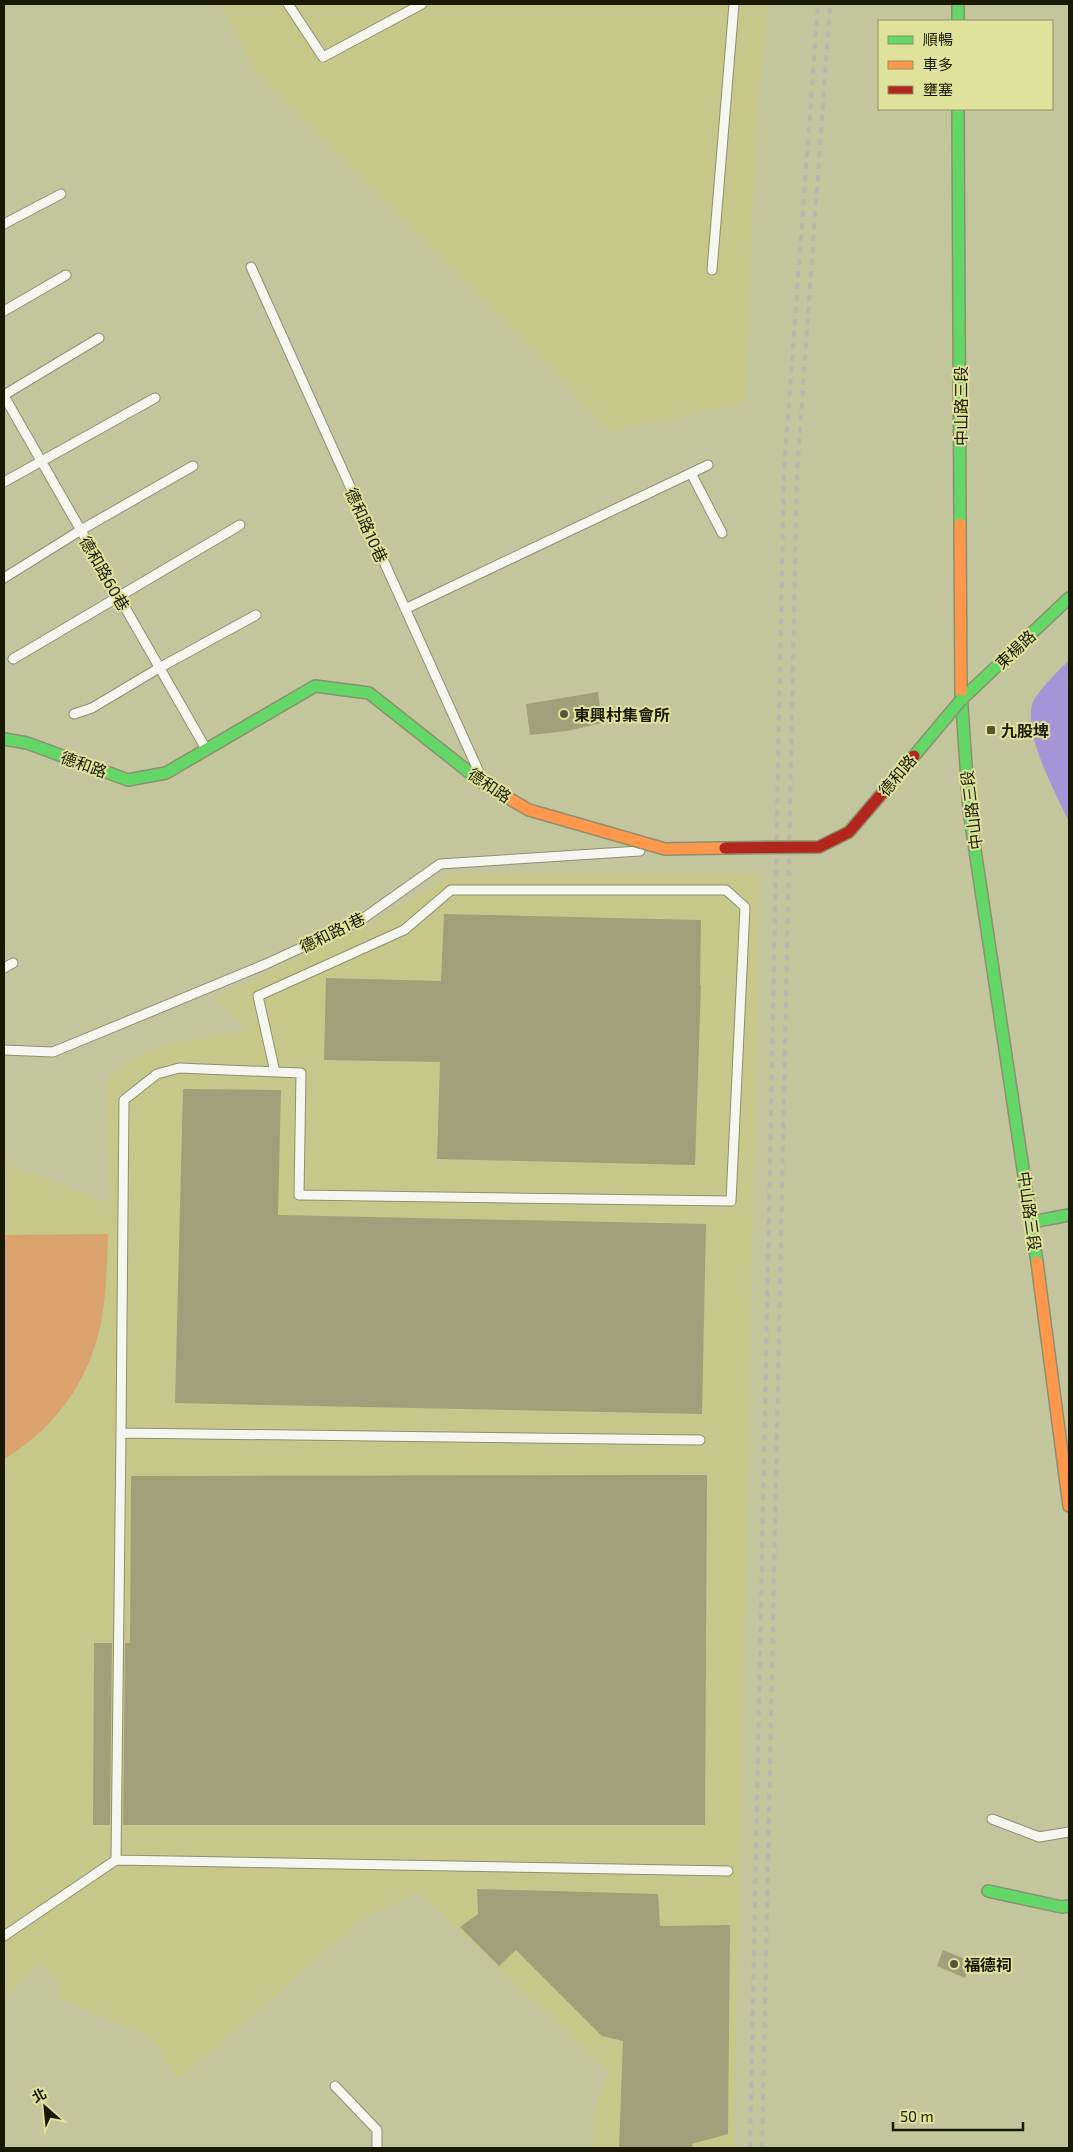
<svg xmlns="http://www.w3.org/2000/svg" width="1073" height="2152" viewBox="0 0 1073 2152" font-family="'Exo 2','Noto Sans TC',sans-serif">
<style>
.built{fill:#c6c88a}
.green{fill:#daa26d}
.water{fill:#a495d8}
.building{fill:#9fa079}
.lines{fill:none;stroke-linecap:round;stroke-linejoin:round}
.lane-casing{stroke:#8e8f6f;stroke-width:11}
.fast-casing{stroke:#8e8f6f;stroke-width:14}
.slow-casing{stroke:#8e8f6f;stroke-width:14}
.lane{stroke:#f6f6f0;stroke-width:9}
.fast{stroke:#63d668;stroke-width:11}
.slow{stroke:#ff974d;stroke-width:11}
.rail{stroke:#b8b8ad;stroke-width:4;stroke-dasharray:6 6;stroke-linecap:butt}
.fast-bridge-casing{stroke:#8e8f6f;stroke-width:14;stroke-linecap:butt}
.slow-bridge-casing{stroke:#8e8f6f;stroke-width:14;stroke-linecap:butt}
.jam-bridge-casing{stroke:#8e8f6f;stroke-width:14;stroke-linecap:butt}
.fast-bridge{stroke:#63d668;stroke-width:11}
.slow-bridge{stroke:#ff974d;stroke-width:11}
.jam-bridge{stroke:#b3261e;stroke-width:11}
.poi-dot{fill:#545537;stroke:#dfe29a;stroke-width:2}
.labels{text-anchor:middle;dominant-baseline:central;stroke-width:4;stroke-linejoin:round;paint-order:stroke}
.street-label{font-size:16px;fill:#191900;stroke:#dfe29a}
.poi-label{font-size:16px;font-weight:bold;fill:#191900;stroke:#dfe29a;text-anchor:start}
</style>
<rect width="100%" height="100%" fill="#c3c59d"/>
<!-- built -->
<path class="built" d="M 221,4 L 769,4 L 757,113 L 745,403 L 610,432 L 536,352 L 259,77 Z
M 760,873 L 734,2148 L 595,2148 L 593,2115 L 609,2072 L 419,1892 L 365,1917 L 180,2079 L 149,2037 L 61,1999 L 56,1976 L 40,1964 L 4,1999 L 4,1164 L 110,1203 L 106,1082 L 131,1059 L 167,1044 L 250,1029 L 214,999 L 375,922 L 452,874 Z"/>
<!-- green -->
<path class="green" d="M 108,1234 C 107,1257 107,1280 104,1303 C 97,1370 61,1425 4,1459 L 4,1235 Z"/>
<!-- water -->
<path class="water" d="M 1069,661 L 1069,822 C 1056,793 1024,737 1032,705 C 1034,695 1060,668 1069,661 Z"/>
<!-- building -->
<path class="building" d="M 598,692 L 602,723 L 567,731 L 530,735 L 526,704 Z
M 444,914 L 701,920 L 700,985 L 701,985 L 695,1165 L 437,1159 L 440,1062 L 324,1060 L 326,978 L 441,981 Z
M 183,1089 L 281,1090 L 278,1215 L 706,1224 L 702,1414 L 175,1403 Z
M 707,1475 L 705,1825 L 123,1825 L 125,1643 L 130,1643 L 131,1476 Z
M 94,1643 L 112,1643 L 110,1825 L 93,1825 Z
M 477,1889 L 658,1894 L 660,1926 L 730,1925 L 728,2134 L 692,2144 L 693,2148 L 619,2148 L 623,2041 L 602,2036 L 516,1950 L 499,1966 L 460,1927 L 478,1914 Z
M 943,1950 L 972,1962 L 965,1978 L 937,1966 Z"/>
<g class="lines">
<defs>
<path id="lane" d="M 288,4 L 323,57 L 422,4
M 4,224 L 61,194
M 251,267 L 478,770
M 712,270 L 734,4
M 4,311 L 66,275
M 4,395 L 99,338
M 4,396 L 206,749
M 691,473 L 722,533
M 4,482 L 155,398
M 4,578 L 81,530 L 193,466
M 405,609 L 708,465
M 13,659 L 240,525
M 74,714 L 92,708 L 159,668 L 256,615
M 4,968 L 13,963
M 4,1050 L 53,1052 L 266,964 L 361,920 L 440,864 L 640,851
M 275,1072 L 258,996 L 404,930 L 451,890 L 726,890 L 745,907 L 731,1201 L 299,1195 L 301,1073 L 179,1068 L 157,1074 L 124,1100 L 121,1433 L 700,1440
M 992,1819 L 1039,1837 L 1069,1832
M 116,1860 L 121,1433
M 4,1936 L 116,1860 L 728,1871
M 335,2086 L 377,2130 L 377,2148"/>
<path id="fast" d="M 958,4 L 958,21
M 958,109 L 960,524
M 961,692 L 969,810 L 1037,1262
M 961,700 L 1069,598
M 4,739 L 27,743 L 128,780 L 166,773 L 315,686 L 369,693 L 484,784
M 1032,1222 L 1069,1215
M 988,1891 L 1062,1907 L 1069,1906"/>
<path id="slow" d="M 960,524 L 961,692
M 1037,1262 L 1069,1506"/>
</defs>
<!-- lane casing -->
<use href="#lane" class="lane-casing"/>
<!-- fast casing -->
<use href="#fast" class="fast-casing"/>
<!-- slow casing -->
<use href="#slow" class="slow-casing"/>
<!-- lane -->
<use href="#lane" class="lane"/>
<!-- fast -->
<use href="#fast" class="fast"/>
<!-- slow -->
<use href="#slow" class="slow"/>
<!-- rail -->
<path class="rail" d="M 750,2148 L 784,471 L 818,4
M 762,2148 L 797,472 L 830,4"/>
<defs>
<path id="fast-bridge" d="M 914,756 L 961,700"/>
<path id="slow-bridge" d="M 484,784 L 529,810 L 665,849 L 725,848"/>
<path id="jam-bridge" d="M 725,848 L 819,847 L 849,832 L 914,756"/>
</defs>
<!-- fast-bridge casing -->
<use href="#fast-bridge" class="fast-bridge-casing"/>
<!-- slow-bridge casing -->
<use href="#slow-bridge" class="slow-bridge-casing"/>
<!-- jam-bridge casing -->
<use href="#jam-bridge" class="jam-bridge-casing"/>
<!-- fast-bridge -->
<use href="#fast-bridge" class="fast-bridge"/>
<!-- slow-bridge -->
<use href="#slow-bridge" class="slow-bridge"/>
<!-- jam-bridge -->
<use href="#jam-bridge" class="jam-bridge"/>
</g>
<!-- markers -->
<g class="poi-dot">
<circle cx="564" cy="714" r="5"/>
<rect x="986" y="725" width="10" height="10" rx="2.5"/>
<circle cx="954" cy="1964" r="5"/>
</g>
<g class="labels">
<!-- street labels -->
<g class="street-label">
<text transform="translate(960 406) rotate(-90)">中山路三段</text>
<text transform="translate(367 525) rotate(66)">德和路10巷</text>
<text transform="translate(105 573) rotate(60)">德和路60巷</text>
<text transform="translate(1015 649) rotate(-43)">東楊路</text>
<text transform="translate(84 764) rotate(20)">德和路</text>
<text transform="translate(897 775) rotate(-50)">德和路</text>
<text transform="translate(490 785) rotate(34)">德和路</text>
<text transform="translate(971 810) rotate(-97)">中山路三段</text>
<text transform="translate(332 932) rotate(-26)">德和路1巷</text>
<text transform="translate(1030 1211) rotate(82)">中山路三段</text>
</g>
<!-- poi labels -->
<g class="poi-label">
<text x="574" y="714">東興村集會所</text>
<text x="1001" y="730">九股埤</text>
<text x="964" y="1964">福德祠</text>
</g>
</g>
<!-- border -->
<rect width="1073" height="2152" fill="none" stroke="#191900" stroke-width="10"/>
<!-- legend -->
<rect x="878" y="20" width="175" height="90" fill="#dfe29a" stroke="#90925c"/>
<rect x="888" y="36" width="25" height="8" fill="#63d668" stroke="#90925c"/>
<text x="923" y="45" font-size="15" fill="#191900">順暢</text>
<rect x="888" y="61" width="25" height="8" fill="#ff974d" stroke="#90925c"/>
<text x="923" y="70" font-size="15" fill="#191900">車多</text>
<rect x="888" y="86" width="25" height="8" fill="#b3261e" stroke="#90925c"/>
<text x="923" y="95" font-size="15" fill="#191900">壅塞</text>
<!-- north arrow -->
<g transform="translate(45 2107) rotate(333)" stroke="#dfe29a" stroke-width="4" paint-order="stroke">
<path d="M0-4L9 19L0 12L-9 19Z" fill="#191900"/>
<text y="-8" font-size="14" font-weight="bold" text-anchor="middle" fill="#191900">北</text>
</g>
<!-- scale -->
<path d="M893 2122v8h130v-8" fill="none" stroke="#191900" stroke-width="2.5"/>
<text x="900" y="2122" font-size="15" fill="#191900" stroke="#dfe29a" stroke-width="4" paint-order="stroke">50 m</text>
</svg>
